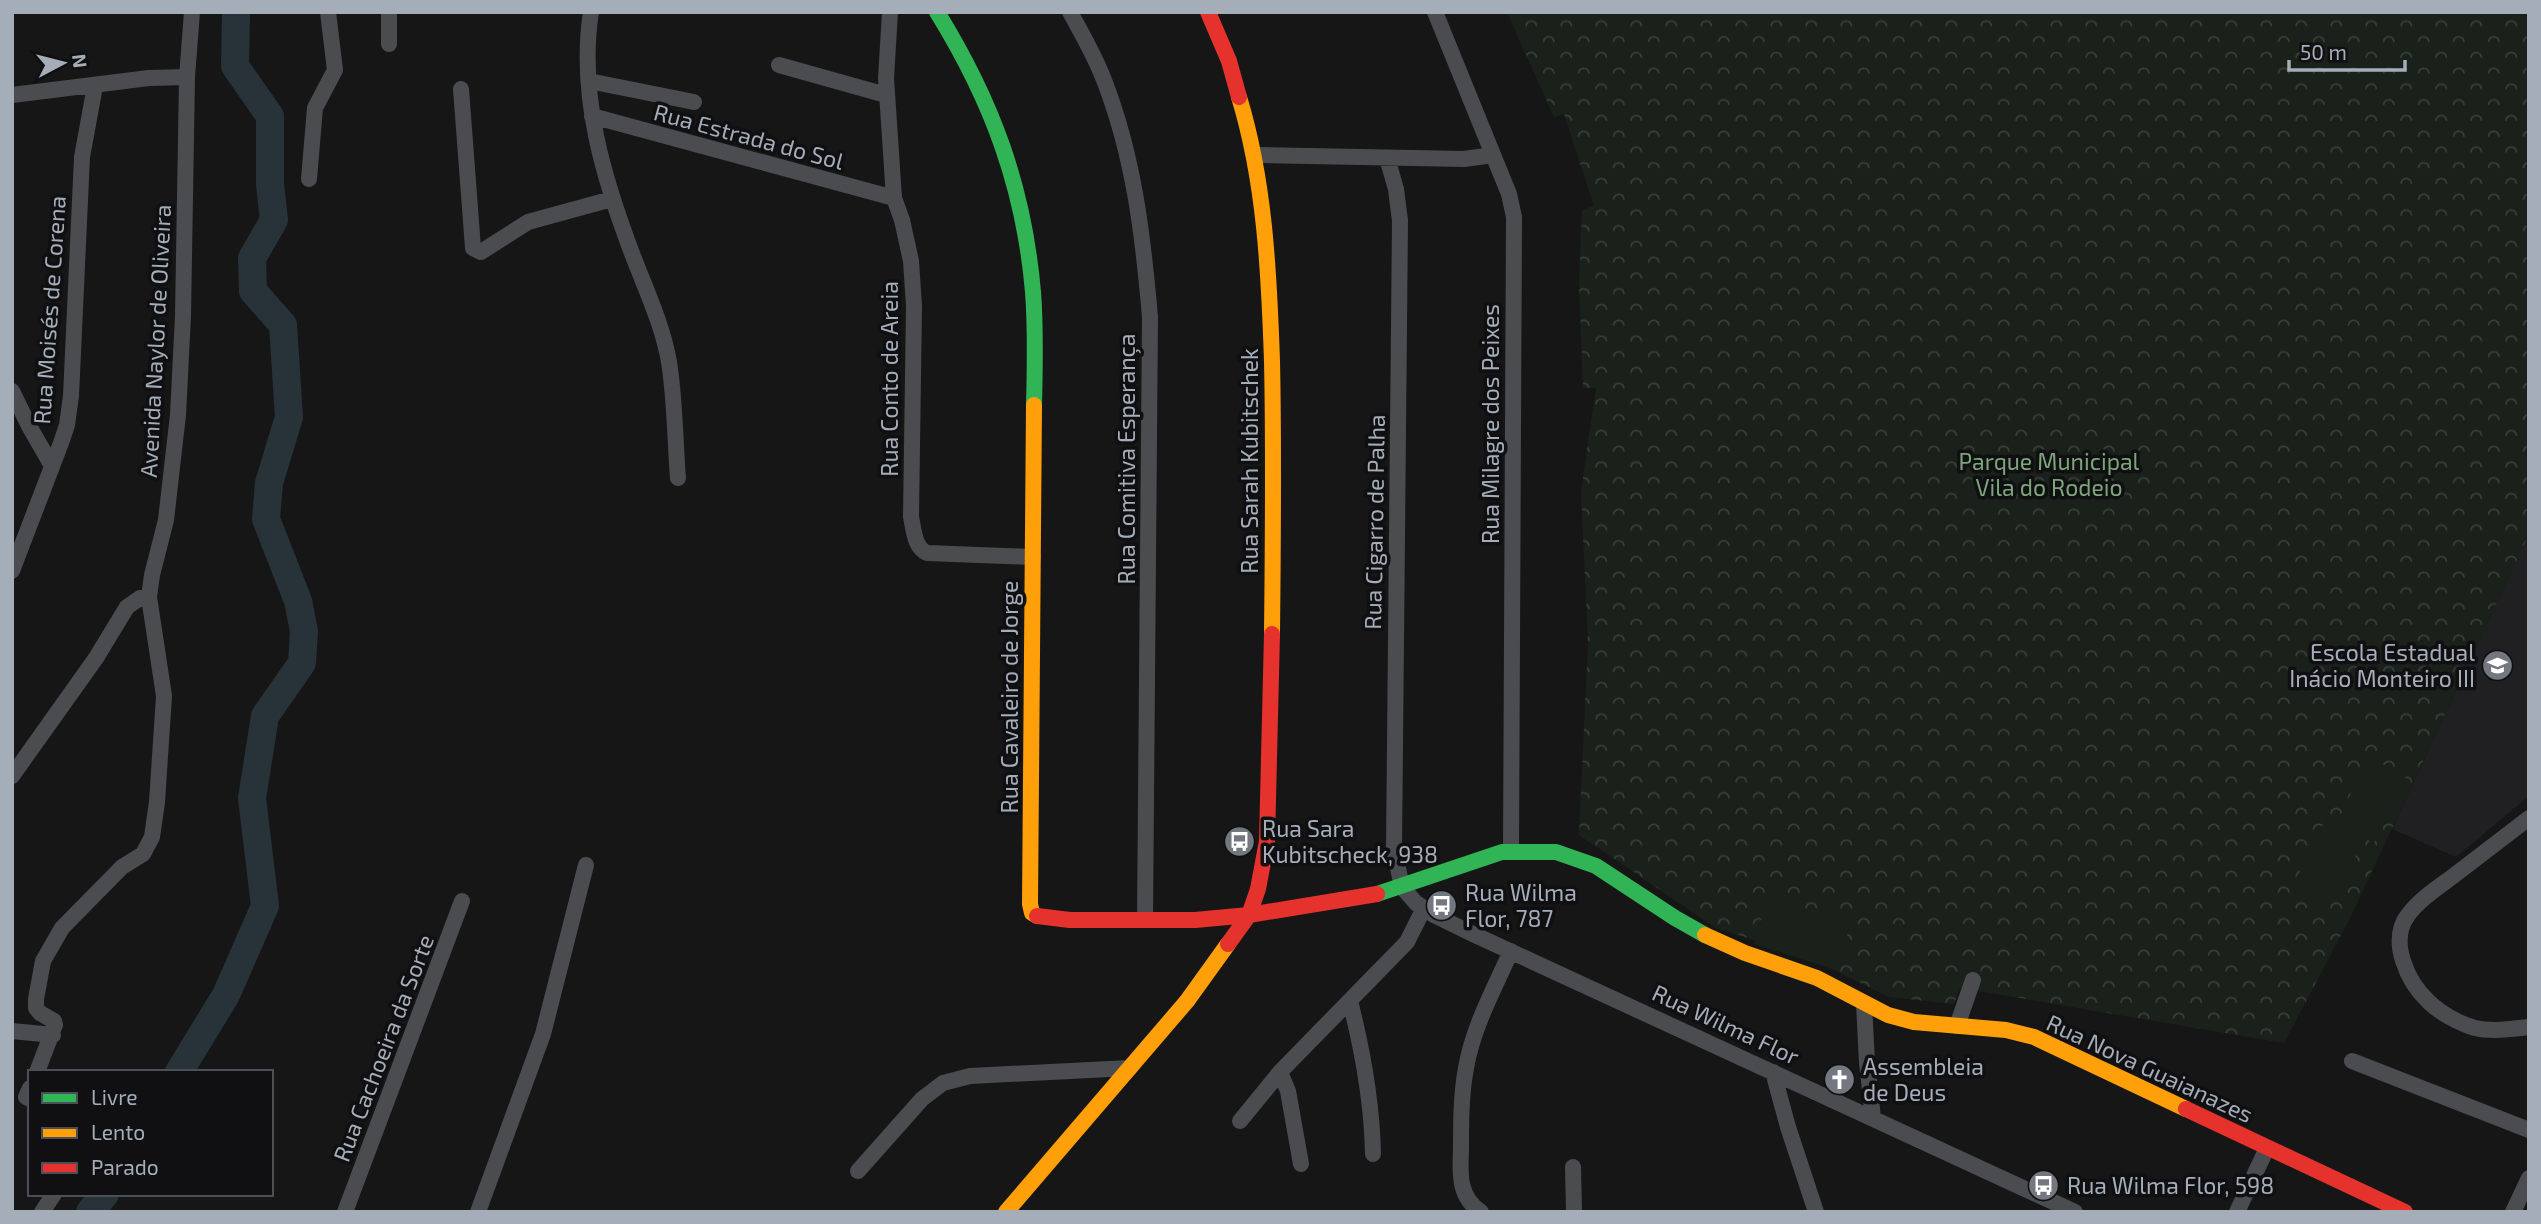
<svg xmlns="http://www.w3.org/2000/svg" width="2541" height="1224" viewBox="0 0 2541 1224" font-family="'Exo 2',sans-serif">
<style>
.built{fill:#202022}
.forest{fill:url(#forest-crowns)}
.pitch{fill:#1a211a}
.lines{fill:none;stroke-linecap:round;stroke-linejoin:round}
.river{stroke:#283339;stroke-width:28}
.street{stroke:#4a4c4f;stroke-width:16}
.fast{stroke:#30b455;stroke-width:16}
.slow{stroke:#ff9f0a;stroke-width:16}
.jam{stroke:#e5322d;stroke-width:16}
.labels{text-anchor:middle;dominant-baseline:central;stroke-width:7;stroke-linejoin:round;paint-order:stroke}
.street-label{font-size:23px;fill:#a5adb9;stroke:#101012}
.park-label{font-size:23px;fill:#7ca67a;stroke:#101012}
.poi-label{font-size:23px;fill:#a5adb9;stroke:#101012;text-anchor:start}
</style>
<defs>
<pattern id="forest-crowns" width="20" height="18" patternUnits="userSpaceOnUse" patternTransform="scale(1.75)"><rect width="20" height="18" fill="#1a211a"/><path d="M2 6a3 3 0 1 1 6 0M12 15a3 3 0 1 1 6 0" fill="none" stroke="#383f39"/></pattern>
</defs>
<rect width="100%" height="100%" fill="#161616"/>
<!-- built -->
<path class="built" d="M 2529,534 L 2529,796 L 2456,857 L 2392,829 Z"/>
<!-- forest -->
<path class="forest" d="M 1507,12 L 2529,12 L 2529,534 L 2351,916 L 2284,1043 L 1960,988 L 1954,1004 L 1889,997 L 1808,957 L 1716,928 L 1579,835 L 1588,643 L 1581,491 L 1596,388 L 1583,388 L 1579,284 L 1582,210 L 1594,206 L 1564,114 L 1554,117 Z"/>
<!-- pitch -->
<path class="pitch" d="M 2368,757 L 2406,776 L 2374,843 L 2364,838 L 2333,903 L 2294,885 L 2325,820 L 2336,825 Z
M 1768,899 L 1850,924 L 1836,970 L 1754,944 Z"/>
<g class="lines">
<!-- river -->
<path class="river" d="M 179,1072 L 226,995 L 265,906 L 252,798 L 265,716 L 302,663 L 304,631 L 298,601 L 266,519 L 269,483 L 289,417 L 283,325 L 253,291 L 252,258 L 274,220 L 270,184 L 270,116 L 235,66 L 236,12
M 90,1212 L 105,1194"/>
<!-- street -->
<path class="street" d="M 591,12 C 578,95 604,180 633,256 C 646,290 663,326 669,362 C 675,399 675,440 678,478
M 890,12 L 886,78 L 894,198 L 902,220 L 911,261 L 914,306 L 911,517 C 914,530 914,547 927,553 L 1033,557
M 1070,12 C 1082,34 1095,56 1104,80 C 1134,157 1143,236 1150,317 L 1145,919
M 1435,12 L 1509,194 L 1514,217 L 1511,851
M 389,44 L 389,12
M 779,65 L 886,95
M 589,81 L 694,102
M 461,89 L 473,248 L 481,252 L 528,222 L 612,199
M 12,95 L 149,78 L 187,77
M 592,116 L 894,198
M 1256,155 L 1464,159 L 1493,155
M 1387,158 L 1396,189 L 1400,221 L 1394,849 L 1402,887 L 1416,903 L 1434,915 L 1475,935 L 2075,1212
M 309,179 L 315,108 L 335,70 L 328,12
M 12,391 L 29,426 L 52,466
M 12,571 L 61,443 L 67,425 L 71,396 L 82,157 L 95,86
M 12,776 L 96,658 L 127,607 L 140,598 L 149,597
M 2529,818 C 2503,838 2478,857 2452,877 C 2437,888 2419,900 2408,915 C 2388,941 2408,983 2429,1002 C 2440,1013 2460,1024 2475,1028 C 2492,1032 2512,1029 2529,1027
M 1350,1001 C 1363,1052 1372,1103 1373,1154
M 1864,1003 L 1867,1063 L 1873,1118
M 1957,1026 L 1973,980
M 12,1031 L 53,1035
M 2352,1061 L 2529,1130
M 37,1072 L 55,1025 L 54,1021 L 40,1013 L 36,1008 L 36,999 L 43,961 L 62,928 L 122,867 L 143,854 L 152,837 L 157,802 L 164,696 L 149,597 L 152,575 L 166,520 L 178,415 L 183,316 L 187,77 L 192,12
M 1280,1072 L 1288,1091 L 1301,1164
M 1773,1072 L 1788,1127 L 1816,1212
M 30,1088 L 26,1097 L 30,1099
M 1240,1121 L 1280,1072 L 1407,942 L 1424,908
M 1573,1167 L 1574,1212
M 858,1171 L 922,1099 L 943,1083 L 970,1076 L 1130,1068
M 42,1212 L 54,1194
M 345,1212 L 462,901
M 478,1212 L 543,1034 L 586,865
M 1481,1212 C 1458,1197 1460,1173 1461,1149 C 1461,1121 1461,1095 1466,1068 C 1473,1027 1494,989 1511,951
M 2237,1212 L 2267,1148
M 2513,1212 L 2529,1178"/>
<!-- fast -->
<path class="fast" d="M 937,12 C 992,101 1024,187 1033,292 C 1036,330 1035,367 1034,405
M 1377,894 L 1502,852 L 1556,852 L 1596,866 L 1675,918 L 1705,935"/>
<!-- slow -->
<path class="slow" d="M 1239,97 C 1265,182 1269,273 1272,361 C 1274,452 1273,543 1272,634
M 1034,405 L 1030,904 L 1032,913 L 1037,916
M 1705,935 L 1745,953 L 1817,978 L 1888,1015 L 1914,1022 L 2006,1030 L 2034,1037 L 2186,1109
M 1006,1212 L 1187,1001 L 1228,944"/>
<!-- jam -->
<path class="jam" d="M 1208,12 L 1229,61 L 1239,97
M 1037,916 L 1070,920 L 1195,920 L 1249,915 L 1377,894
M 1228,944 L 1249,915 L 1258,889 L 1267,841 L 1272,634
M 2186,1109 L 2405,1212"/>
</g>
<!-- icons -->
<defs>
<symbol id="school-disc" viewBox="-11 -11 22 22"><circle r="9.5" fill="#737880" stroke="#101012"/><path d="M0-5L7-2L0 1L-7-2ZM-4 1L0 2.5L4 1V4Q0 6-4 4Z" fill="#fff"/></symbol>
<symbol id="bus-disc" viewBox="-11 -11 22 22"><circle r="9.5" fill="#737880" stroke="#101012"/><path d="M-5-6H5V4H4V6H2V4H-2V6H-4V4H-5ZM-3.5-4V0h7V-4ZM-3.5 1.2v1.5H-2V1.2ZM2 1.2v1.5H3.5V1.2Z" fill="#fff"/></symbol>
<symbol id="church-disc" viewBox="-11 -11 22 22"><circle r="9.5" fill="#737880" stroke="#101012"/><path d="M-1.2-6h2.4v3.5h3.3v2.4h-3.3V6h-2.4V-.1h-3.3v-2.4h3.3Z" fill="#fff"/></symbol>
</defs>
<g fill-rule="evenodd">
<use href="#school-disc" x="2480" y="648" width="35" height="35"/>
<use href="#bus-disc" x="1222" y="824" width="35" height="35"/>
<use href="#bus-disc" x="1424" y="888" width="35" height="35"/>
<use href="#church-disc" x="1822" y="1062" width="35" height="35"/>
<use href="#bus-disc" x="2026" y="1168" width="35" height="35"/>
</g>
<g class="labels">
<!-- street labels -->
<g class="street-label">
<text transform="translate(749 136) rotate(15)">Rua Estrada do Sol</text>
<text transform="translate(49 310) rotate(-86)">Rua Moisés de Corena</text>
<text transform="translate(155 341) rotate(-87)">Avenida Naylor de Oliveira</text>
<text transform="translate(889 379) rotate(-90)">Rua Conto de Areia</text>
<text transform="translate(1490 424) rotate(-90)">Rua Milagre dos Peixes</text>
<text transform="translate(1126 459) rotate(-90)">Rua Comitiva Esperança</text>
<text transform="translate(1249 461) rotate(-90)">Rua Sarah Kubitschek</text>
<text transform="translate(1374 522) rotate(-89)">Rua Cigarro de Palha</text>
<text transform="translate(1009 697) rotate(-90)">Rua Cavaleiro de Jorge</text>
<text transform="translate(1726 1024) rotate(25)">Rua Wilma Flor</text>
<text transform="translate(383 1048) rotate(-69)">Rua Cachoeira da Sorte</text>
<text transform="translate(2150 1068) rotate(25)">Rua Nova Guaianazes</text>
</g>
<!-- park labels -->
<g class="park-label">
<text x="2049" y="461">Parque Municipal<tspan x="2049" dy="26">Vila do Rodeio</tspan></text>
</g>
<!-- poi labels -->
<g class="poi-label">
<text x="2475" y="652" text-anchor="end">Escola Estadual<tspan x="2475" dy="26">Inácio Monteiro III</tspan></text>
<text x="1262" y="828">Rua Sara<tspan x="1262" dy="26">Kubitscheck, 938</tspan></text>
<text x="1465" y="892">Rua Wilma<tspan x="1465" dy="26">Flor, 787</tspan></text>
<text x="1863" y="1066">Assembleia<tspan x="1863" dy="26">de Deus</tspan></text>
<text x="2067" y="1185">Rua Wilma Flor, 598</text>
</g>
</g>
<!-- border -->
<rect width="2541" height="1224" fill="none" stroke="#a5adb9" stroke-width="28"/>
<!-- legend -->
<rect x="28" y="1070" width="245" height="126" fill="#101012" stroke="#4c4f55" stroke-width="2"/>
<rect x="42" y="1093" width="35" height="10" fill="#30b455" stroke="#4c4f55" stroke-width="2"/>
<text x="91" y="1105" font-size="21" fill="#a5adb9">Livre</text>
<rect x="42" y="1128" width="35" height="10" fill="#ff9f0a" stroke="#4c4f55" stroke-width="2"/>
<text x="91" y="1140" font-size="21" fill="#a5adb9">Lento</text>
<rect x="42" y="1163" width="35" height="10" fill="#e5322d" stroke="#4c4f55" stroke-width="2"/>
<text x="91" y="1175" font-size="21" fill="#a5adb9">Parado</text>
<!-- north arrow -->
<g transform="translate(63 63) rotate(83)" stroke="#101012" stroke-width="5" paint-order="stroke">
<path d="M0-5L12 26L0 18L-12 26Z" fill="#a5adb9"/>
<text y="-10" font-size="19" font-weight="bold" text-anchor="middle" fill="#a5adb9">N</text>
</g>
<!-- scale -->
<path d="M2289 60v10h116v-10" fill="none" stroke="#a5adb9" stroke-width="3.5"/>
<text x="2300" y="60" font-size="21" fill="#a5adb9" stroke="#101012" stroke-width="5" paint-order="stroke">50 m</text>
</svg>
